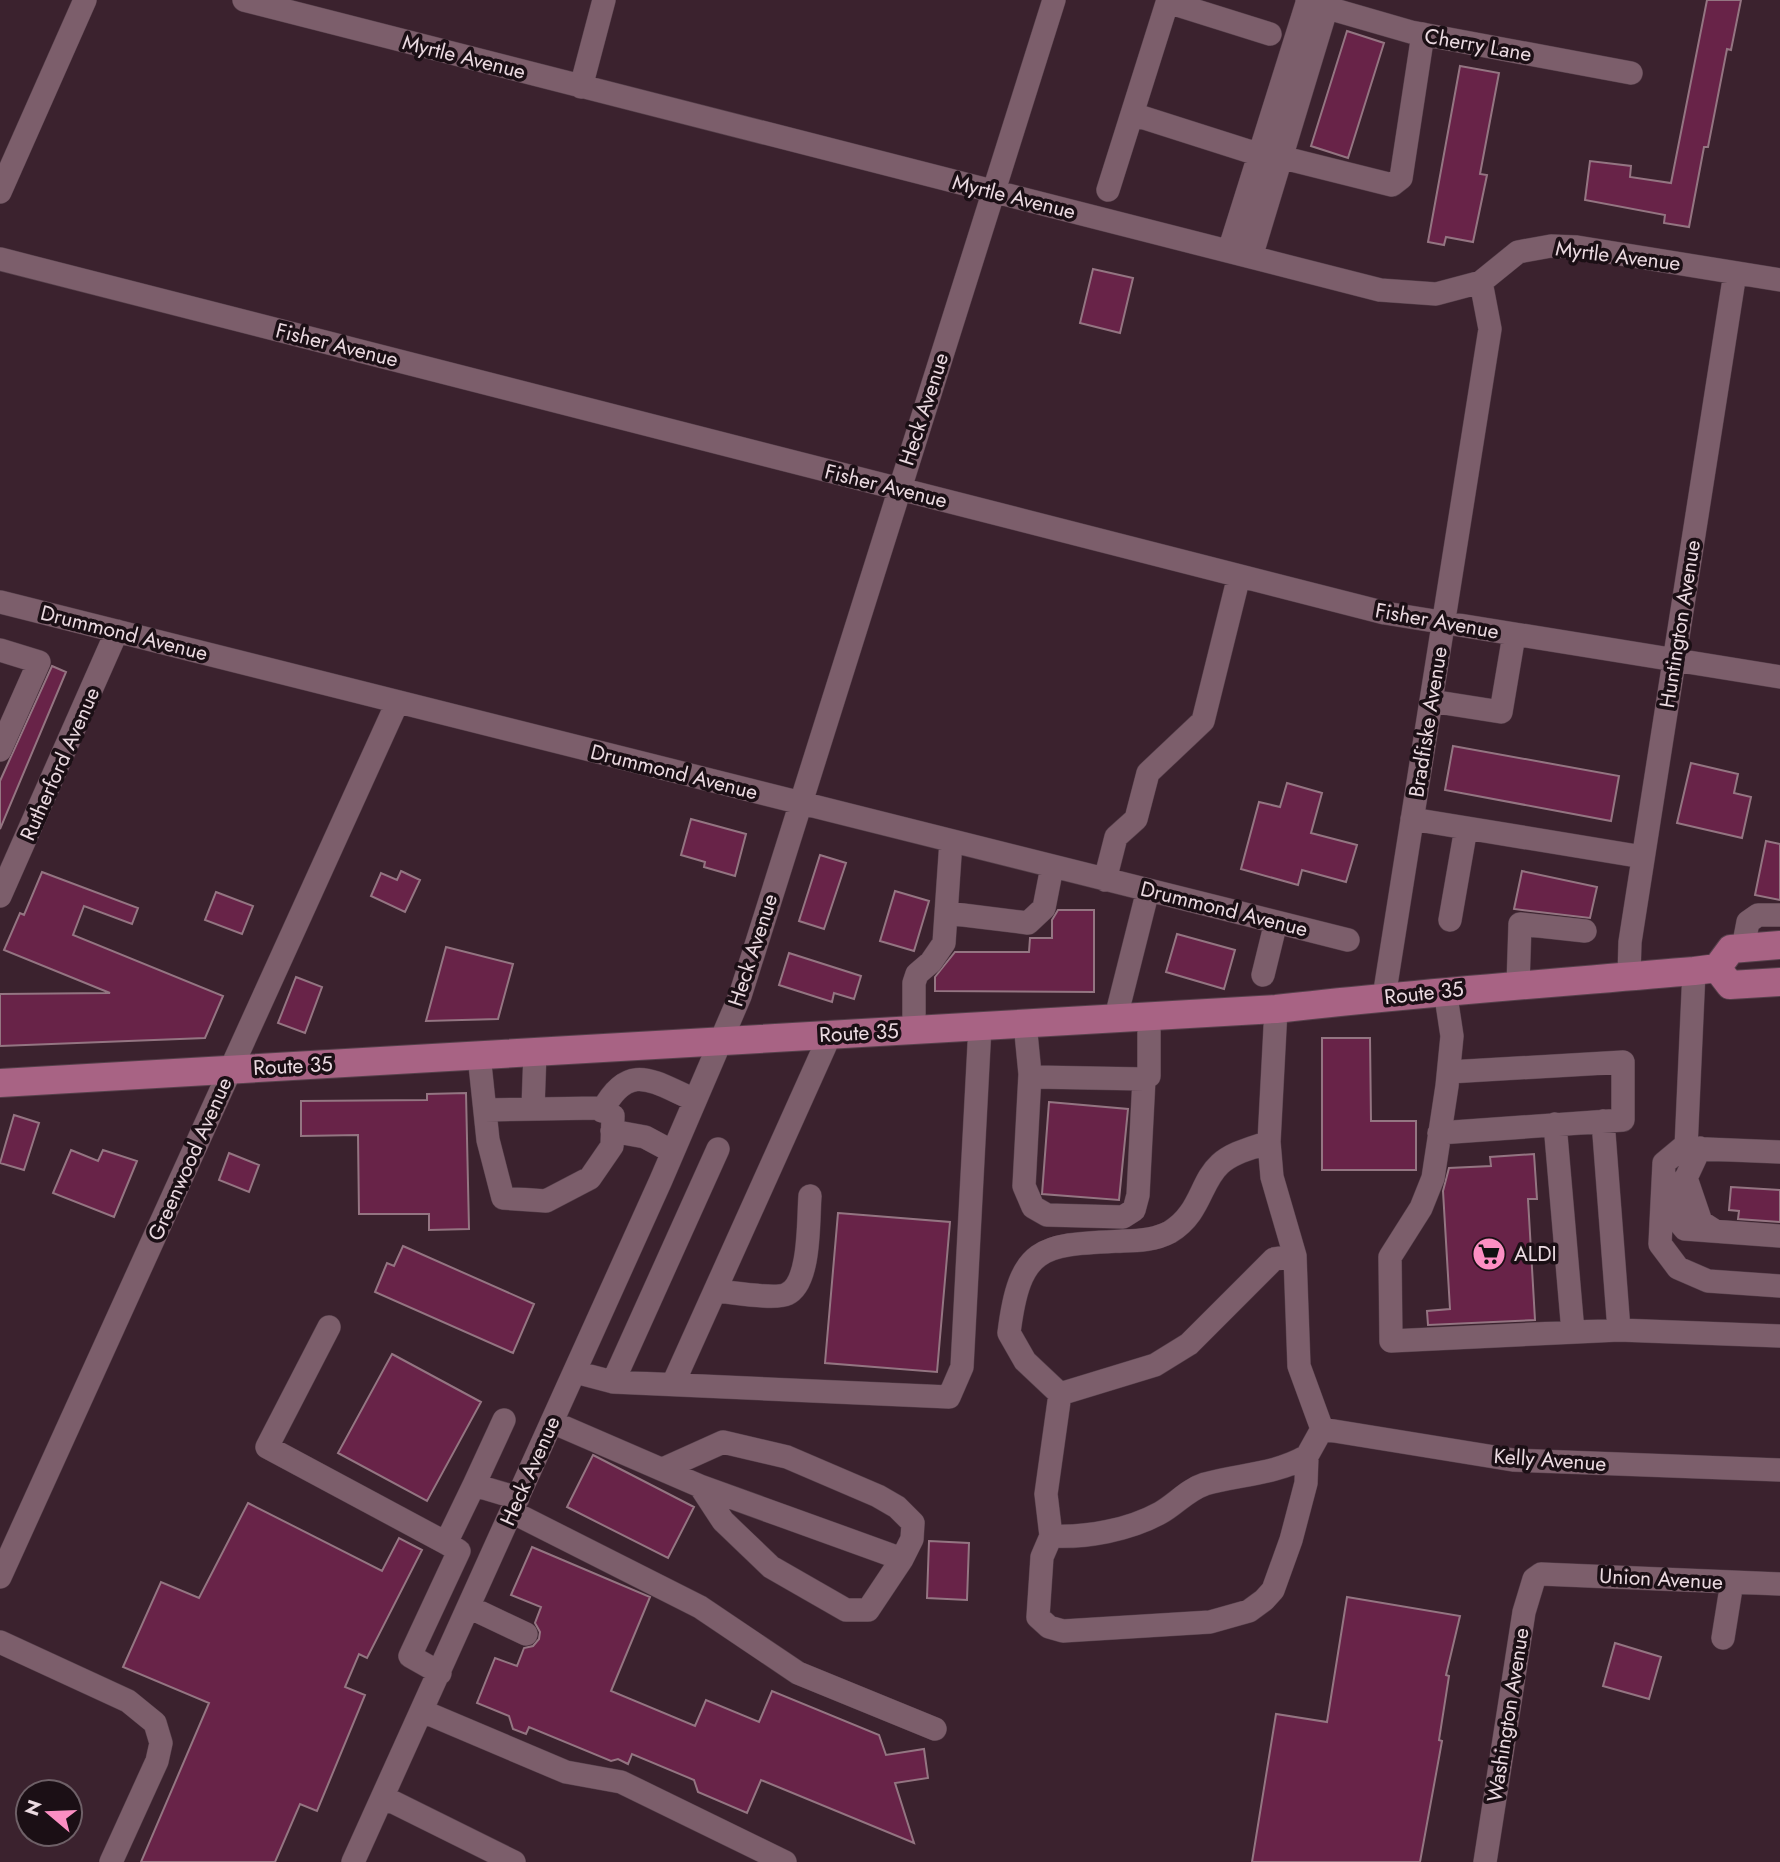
<svg xmlns="http://www.w3.org/2000/svg" width="1780" height="1862" viewBox="0 0 1780 1862" font-family="Jost,sans-serif">
<style>
.building{fill:#682348;stroke:#947582;stroke-width:2}
.lines{fill:none;stroke-linecap:round;stroke-linejoin:round}
.minor-casing{stroke:#56404b;stroke-width:24}
.major-casing{stroke:#56404b;stroke-width:30}
.minor{stroke:#7c5e6b;stroke-width:23}
.major{stroke:#a86384;stroke-width:28}
.labels{text-anchor:middle;dominant-baseline:central;stroke-width:7;stroke-linejoin:round;paint-order:stroke}
.street-label{font-size:21px;fill:#ebdae1;stroke:#1b0f15}
.poi-label{font-size:21px;fill:#ebdae1;stroke:#1b0f15;text-anchor:start}
</style>
<rect width="100%" height="100%" fill="#3b222e"/>
<!-- building -->
<path class="building" d="M 1707,0 L 1741,0 L 1731,50 L 1727,49 L 1708,147 L 1704,147 L 1689,227 L 1664,223 L 1665,215 L 1585,200 L 1590,161 L 1631,166 L 1630,177 L 1671,183 Z
M 1347,31 L 1384,43 L 1348,158 L 1311,146 Z
M 1460,66 L 1499,73 L 1480,174 L 1487,175 L 1473,242 L 1446,237 L 1444,245 L 1428,242 Z
M 1093,269 L 1133,278 L 1120,333 L 1080,323 Z
M 52,666 L 66,672 L 0,829 L 0,781 Z
M 1453,746 L 1619,776 L 1611,821 L 1445,790 Z
M 1691,763 L 1738,774 L 1734,793 L 1751,797 L 1742,838 L 1677,823 Z
M 1287,783 L 1322,793 L 1311,833 L 1357,845 L 1346,882 L 1302,870 L 1298,885 L 1241,869 L 1259,802 L 1280,807 Z
M 691,819 L 746,834 L 735,876 L 704,867 L 705,862 L 681,855 Z
M 1766,841 L 1780,844 L 1780,900 L 1755,895 Z
M 820,855 L 846,863 L 824,929 L 799,921 Z
M 401,871 L 420,880 L 405,912 L 371,896 L 381,873 L 397,880 Z
M 1522,871 L 1597,887 L 1590,918 L 1514,909 Z
M 42,872 L 138,908 L 132,924 L 84,906 L 73,935 L 223,996 L 205,1038 L 0,1046 L 0,994 L 110,993 L 4,950 L 20,913 L 24,915 Z
M 895,891 L 929,901 L 914,951 L 880,941 Z
M 216,892 L 253,906 L 242,934 L 205,920 Z
M 1058,910 L 1094,910 L 1094,992 L 935,991 L 935,977 L 955,952 L 1029,952 L 1030,938 L 1052,938 L 1052,920 Z
M 1177,934 L 1235,950 L 1224,989 L 1166,972 Z
M 446,947 L 513,964 L 498,1019 L 426,1021 Z
M 789,953 L 861,976 L 854,999 L 834,993 L 832,1002 L 779,985 Z
M 296,977 L 322,987 L 305,1033 L 278,1023 Z
M 1322,1038 L 1370,1038 L 1371,1121 L 1416,1121 L 1416,1170 L 1322,1170 Z
M 466,1093 L 469,1229 L 429,1230 L 429,1214 L 359,1214 L 358,1135 L 301,1136 L 301,1101 L 427,1100 L 427,1094 Z
M 1049,1102 L 1128,1109 L 1119,1200 L 1042,1194 Z
M 14,1115 L 39,1123 L 24,1170 L 0,1163 Z
M 71,1150 L 98,1161 L 103,1150 L 137,1161 L 114,1217 L 53,1193 Z
M 229,1153 L 259,1165 L 249,1192 L 219,1180 Z
M 1534,1154 L 1537,1199 L 1528,1199 L 1535,1320 L 1428,1325 L 1427,1311 L 1450,1309 L 1443,1191 L 1449,1168 L 1491,1166 L 1490,1157 Z
M 1731,1187 L 1780,1190 L 1780,1222 L 1738,1219 L 1739,1211 L 1729,1210 Z
M 838,1213 L 950,1222 L 937,1372 L 825,1363 Z
M 403,1246 L 534,1304 L 513,1353 L 375,1292 L 387,1263 L 394,1266 Z
M 392,1354 L 481,1402 L 427,1501 L 338,1453 Z
M 593,1455 L 694,1507 L 668,1558 L 567,1507 Z
M 248,1503 L 382,1571 L 399,1538 L 422,1550 L 367,1658 L 359,1654 L 345,1687 L 365,1695 L 317,1811 L 300,1804 L 275,1862 L 141,1862 L 209,1703 L 123,1667 L 161,1582 L 199,1598 Z
M 929,1541 L 969,1543 L 967,1600 L 927,1598 Z
M 532,1547 L 650,1597 L 611,1691 L 695,1726 L 706,1700 L 759,1722 L 772,1691 L 879,1735 L 886,1755 L 924,1749 L 928,1778 L 895,1783 L 914,1843 L 761,1780 L 747,1813 L 698,1792 L 694,1780 L 632,1754 L 628,1764 L 618,1759 L 611,1761 L 529,1727 L 526,1734 L 513,1729 L 509,1716 L 477,1703 L 495,1658 L 517,1666 L 524,1648 L 533,1646 L 539,1639 L 540,1632 L 535,1623 L 541,1607 L 511,1595 Z
M 1347,1597 L 1460,1616 L 1446,1675 L 1449,1676 L 1439,1740 L 1442,1741 L 1420,1862 L 1252,1862 L 1276,1714 L 1327,1722 Z
M 1615,1643 L 1661,1657 L 1649,1699 L 1603,1686 Z"/>
<g class="lines">
<defs>
<path id="minor" d="M 244,0 L 1380,290 L 1436,294 L 1481,282 L 1518,252 L 1551,246 L 1577,247 L 1780,280
M 1168,2 L 1270,34
M 1307,2 L 1411,32 L 1631,73
M 581,87 L 604,0
M 1132,114 L 1273,159
M 1280,157 L 1392,185 L 1401,178 L 1423,34
M 1108,190 L 1168,0
M 0,192 L 85,0
M 1229,251 L 1308,0
M 1251,257 L 1329,0
M 0,259 L 1385,613 L 1780,677
M 0,602 L 1348,940
M 0,650 L 39,662 L 0,750
M 1431,701 L 1501,712 L 1514,635
M 1412,819 L 1643,857
M 1105,880 L 1116,837 L 1136,819 L 1148,773 L 1203,721 L 1239,576
M 0,896 L 117,631
M 947,913 L 1028,923 L 1044,908 L 1052,867
M 1450,920 L 1466,828
M 1743,948 L 1748,922 L 1758,915 L 1780,915
M 1263,975 L 1276,922
M 1629,975 L 1630,942 L 1735,273
M 1518,985 L 1520,924 L 1585,931
M 1445,990 L 1452,1036 L 1447,1086 L 1433,1178 L 1421,1208 L 1390,1257 L 1391,1341 L 1619,1330 L 1780,1336
M 1384,997 L 1490,329 L 1481,282
M 1276,1009 L 1269,1142 L 1272,1177 L 1295,1256 L 1299,1366 L 1322,1429 L 1307,1456 L 1306,1483 L 1291,1540 L 1273,1590 L 1264,1600 L 1249,1611 L 1210,1622 L 1063,1631 L 1049,1627 L 1038,1617 L 1042,1557 L 1051,1536 L 1046,1494 L 1060,1394 L 1155,1365 L 1189,1344 L 1274,1259 L 1295,1256
M 1116,1017 L 1148,890
M 1025,1023 L 1030,1074 L 1035,1077 L 1144,1079 L 1149,1076 L 1149,1015
M 914,1030 L 914,983 L 917,974 L 931,962 L 944,943 L 951,841
M 479,1055 L 488,1140 L 503,1198 L 546,1201 L 590,1178 L 612,1146 L 613,1116 L 598,1108 L 485,1110
M 1030,1074 L 1024,1186 L 1033,1207 L 1047,1215 L 1123,1217 L 1134,1210 L 1138,1195 L 1144,1079
M 533,1108 L 535,1052
M 602,1111 C 629,1060 653,1082 695,1100
M 1603,1121 L 1619,1330
M 1555,1124 L 1573,1332
M 612,1131 L 645,1137 L 673,1152
M 1439,1133 L 1623,1120 L 1623,1062 L 1449,1072
M 1686,1148 L 1694,971
M 1700,1148 L 1686,1178 L 1676,1187 L 1674,1216 L 1685,1229 L 1780,1236
M 1780,1152 L 1682,1148 L 1664,1163 L 1660,1244 L 1678,1268 L 1708,1281 L 1780,1286
M 1686,1178 L 1701,1222 L 1715,1231
M 716,1291 C 731,1292 775,1300 787,1294 C 811,1283 808,1219 810,1196
M 329,1327 L 267,1447 L 446,1543
M 575,1372 L 613,1382 L 949,1397 L 962,1367 L 980,1026
M 613,1382 L 718,1149
M 673,1384 L 830,1035
M 1060,1394 L 1025,1361 L 1009,1333 C 1020,1243 1043,1245 1123,1241 C 1139,1241 1155,1240 1170,1232 C 1201,1213 1200,1182 1220,1164 C 1233,1152 1253,1148 1269,1142
M 552,1422 L 700,1486 L 902,1559 L 868,1610 L 846,1610 L 771,1567 L 723,1521 L 700,1486
M 1322,1429 L 1513,1460 L 1780,1470
M 663,1469 L 723,1442 L 787,1457 L 878,1496 L 897,1507 L 913,1523 L 912,1539 L 902,1559
M 474,1485 L 504,1420
M 512,1512 L 700,1607 L 798,1673 L 935,1729
M 1051,1536 C 1086,1538 1129,1530 1160,1513 C 1176,1504 1187,1490 1205,1484 C 1240,1474 1274,1475 1307,1456
M 0,1577 L 397,703
M 469,1607 L 526,1634
M 1723,1638 L 1732,1582
M 0,1642 L 128,1701 L 155,1723 L 161,1743 L 157,1761 L 111,1862
M 440,1673 L 410,1656 L 459,1551 L 446,1543 L 474,1485 L 518,1498
M 422,1711 L 566,1772 L 621,1782 L 785,1862
M 383,1797 L 514,1862
M 353,1862 L 661,1180 L 740,996 L 1054,0
M 1485,1862 L 1524,1612 L 1534,1579 L 1541,1574 L 1780,1584"/>
<path id="major" d="M 1717,968 L 1730,985 L 1780,982
M 0,1083 L 1276,1009 C 1415,993 1554,983 1694,971 L 1717,968 L 1731,949 L 1780,945"/>
</defs>
<!-- minor casing -->
<use href="#minor" class="minor-casing"/>
<!-- major casing -->
<use href="#major" class="major-casing"/>
<!-- minor -->
<use href="#minor" class="minor"/>
<!-- major -->
<use href="#major" class="major"/>
</g>
<!-- icons -->
<defs>
<symbol id="supermarket-disc" viewBox="-11 -11 22 22"><circle r="9.5" fill="#fc8fc3" stroke="#1b0f15"/><path d="M-6-5.5h2.5l.6 2H6L4.5 2H-2.5L-4.4-4H-6ZM-1.5 3.2a1.3 1.3 0 1 0 .1 0ZM3 3.2a1.3 1.3 0 1 0 .1 0Z" fill="#111"/></symbol>
</defs>
<g fill-rule="evenodd">
<use href="#supermarket-disc" x="1470" y="1235" width="38" height="38"/>
</g>
<g class="labels">
<!-- street labels -->
<g class="street-label">
<text transform="translate(1478 45) rotate(10)">Cherry Lane</text>
<text transform="translate(464 57) rotate(14)">Myrtle Avenue</text>
<text transform="translate(1014 197) rotate(14)">Myrtle Avenue</text>
<text transform="translate(1618 256) rotate(7)">Myrtle Avenue</text>
<text transform="translate(337 345) rotate(14)">Fisher Avenue</text>
<text transform="translate(924 409) rotate(-72)">Heck Avenue</text>
<text transform="translate(886 486) rotate(14)">Fisher Avenue</text>
<text transform="translate(1437 621) rotate(10)">Fisher Avenue</text>
<text transform="translate(1680 624) rotate(-81)">Huntington Avenue</text>
<text transform="translate(124 633) rotate(14)">Drummond Avenue</text>
<text transform="translate(1428 722) rotate(-81)">Bradfiske Avenue</text>
<text transform="translate(60 764) rotate(-66)">Rutherford Avenue</text>
<text transform="translate(674 772) rotate(14)">Drummond Avenue</text>
<text transform="translate(1224 909) rotate(14)">Drummond Avenue</text>
<text transform="translate(753 950) rotate(-72)">Heck Avenue</text>
<text transform="translate(1424 993) rotate(-6)">Route 35</text>
<text transform="translate(859 1033) rotate(-3)">Route 35</text>
<text transform="translate(293 1066) rotate(-3)">Route 35</text>
<text transform="translate(190 1159) rotate(-66)">Greenwood Avenue</text>
<text transform="translate(1550 1460) rotate(4)">Kelly Avenue</text>
<text transform="translate(530 1471) rotate(-66)">Heck Avenue</text>
<text transform="translate(1661 1579) rotate(3)">Union Avenue</text>
<text transform="translate(1508 1715) rotate(-81)">Washington Avenue</text>
</g>
<!-- poi labels -->
<g class="poi-label">
<text x="1514" y="1254">ALDI</text>
</g>
</g>
<!-- north arrow -->
<g transform="translate(49 1813) rotate(289)"><circle r="33" fill="#1b0f15" stroke="#6e6067" stroke-width="2"/>
<path d="M0-5L12 26L0 18L-12 26Z" fill="#fc8fc3"/>
<text y="-10" font-size="19" font-weight="bold" text-anchor="middle" fill="#ebdae1">N</text>
</g>
</svg>
